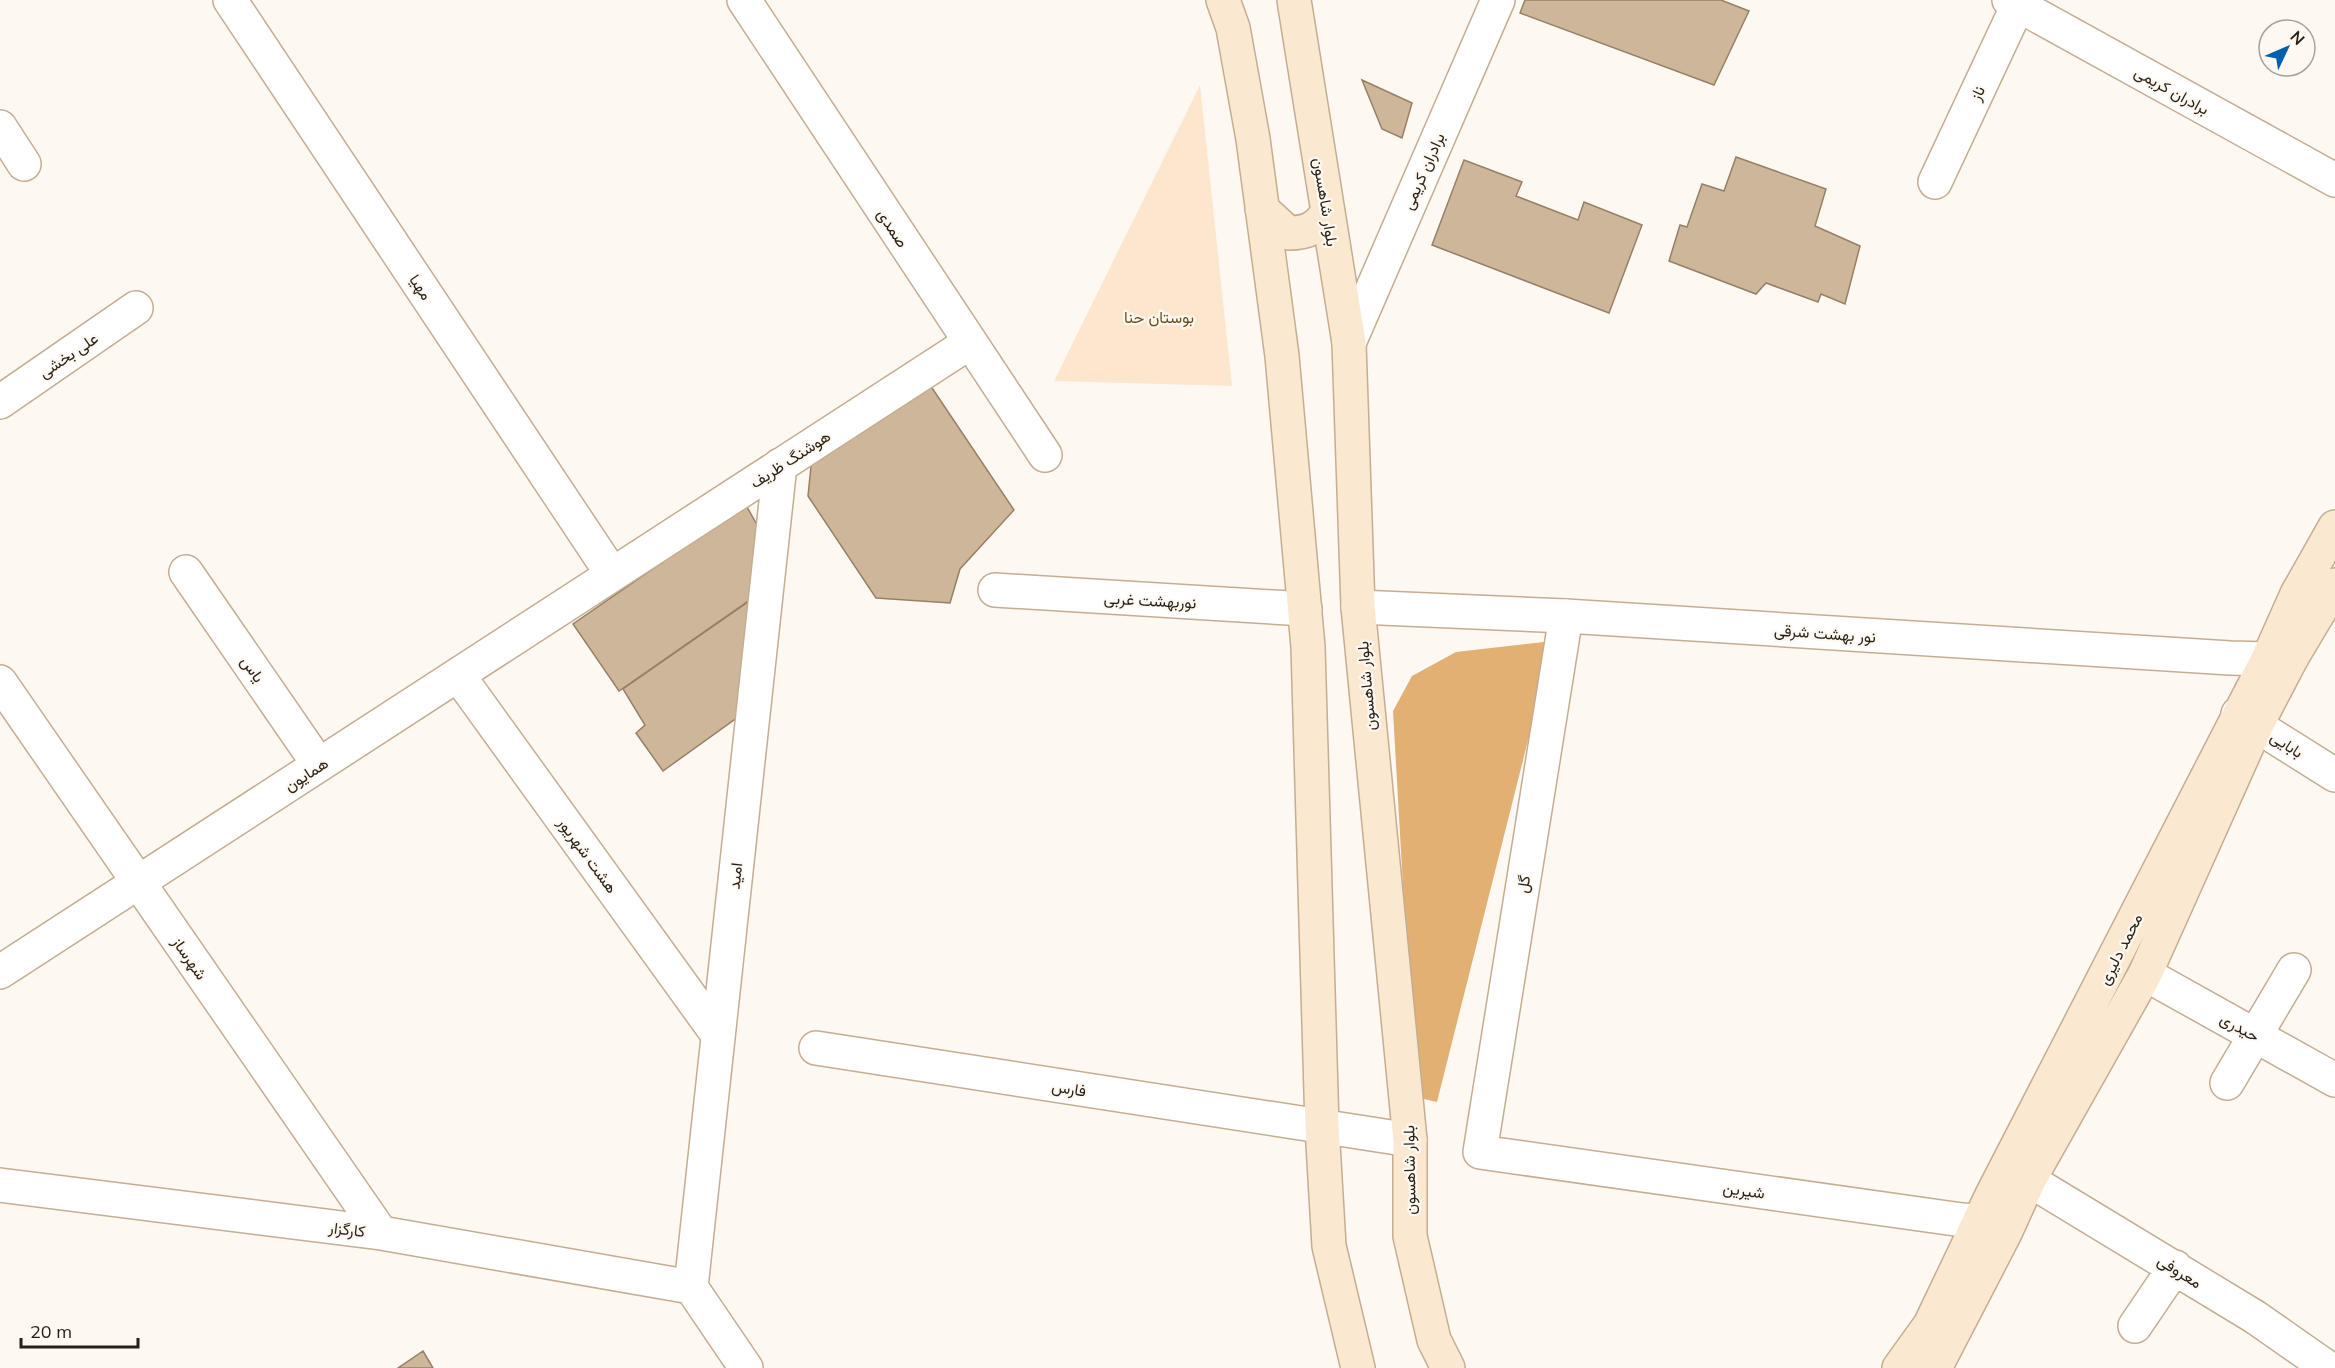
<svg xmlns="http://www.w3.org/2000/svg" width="2335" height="1368" viewBox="0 0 2335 1368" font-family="Mulish,Vazirmatn,sans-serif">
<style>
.green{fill:#fce7ce}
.forest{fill:#e2b072}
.building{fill:#ceb69b;stroke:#968066;stroke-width:1.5}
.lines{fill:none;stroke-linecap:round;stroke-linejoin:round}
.minor-casing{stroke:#c5ad92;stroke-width:36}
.tertiary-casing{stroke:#c5ad92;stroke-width:36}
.secondary-casing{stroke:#c5ad92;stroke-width:36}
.minor{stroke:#fff;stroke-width:33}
.tertiary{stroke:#fff;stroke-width:33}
.secondary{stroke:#fbe8d1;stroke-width:33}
.labels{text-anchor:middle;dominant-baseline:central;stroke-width:4.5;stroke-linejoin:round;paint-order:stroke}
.street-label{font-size:16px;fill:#281f15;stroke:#fdf8f2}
.park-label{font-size:16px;fill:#6e4b1d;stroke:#fdf8f2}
</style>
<rect width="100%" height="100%" fill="#fdf8f2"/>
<!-- green -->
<path class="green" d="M 1200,85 L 1232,386 L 1054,381 Z"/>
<!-- forest -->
<path class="forest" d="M 1553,641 L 1437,1102 L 1415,1097 L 1393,711 L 1412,676 L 1456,652 Z"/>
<!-- building -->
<path class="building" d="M 1525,0 L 1721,0 L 1749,11 L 1714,85 L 1520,13 Z
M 1362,80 L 1412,103 L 1402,138 L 1382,129 Z
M 1736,157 L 1826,189 L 1815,226 L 1860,246 L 1845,304 L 1821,294 L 1818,302 L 1766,283 L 1756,294 L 1669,261 L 1680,225 L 1687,227 L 1702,184 L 1724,191 Z
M 1464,160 L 1522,182 L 1516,196 L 1578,220 L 1584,202 L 1642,225 L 1609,313 L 1432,245 Z
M 928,382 L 1014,510 L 960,569 L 950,603 L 876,598 L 808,496 L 812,457 Z
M 747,507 L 765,539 L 751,599 L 619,691 L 573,624 L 738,510 Z
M 751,600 L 738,717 L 663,771 L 636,733 L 645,725 L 623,689 Z
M 423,1351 L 433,1368 L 398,1368 Z"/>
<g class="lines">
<defs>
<path id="minor" d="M 230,0 L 612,574
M 744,0 L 1045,455
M 2009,0 L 2335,180
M 0,127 L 24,164
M 1935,182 L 2018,5
M 1349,343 L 1498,0
M 0,402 L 136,308
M 186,572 L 319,765
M 995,590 L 1305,609
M 1566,616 L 1480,1152 L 1962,1220 L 2005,1223
M 458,675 L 718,1035
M 0,682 L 381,1233
M 2238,714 L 2335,775
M 0,972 L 969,343
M 2145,974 L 2335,1080
M 816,1048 L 1410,1140
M 2227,1083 L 2294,970
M 2029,1180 L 2255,1317 L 2328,1368
M 0,1185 L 381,1233 L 691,1287
M 691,1287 L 780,465
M 691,1287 L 746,1368
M 2135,1326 L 2175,1267"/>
<path id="tertiary" d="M 1358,607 L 1566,616 L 2230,658 L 2268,659 L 2292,657"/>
<path id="secondary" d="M 1223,0 L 1233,28 L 1253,139 L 1282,356 L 1308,647 L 1322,1127 L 1329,1246 L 1358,1368
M 1294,0 L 1349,343 L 1358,607 L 1410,1140 L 1410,1236 L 1434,1340 L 1448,1368
M 1262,209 L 1288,233 C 1308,233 1317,228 1328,212
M 1899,1368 L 1930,1325 L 1992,1195 L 2268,659 L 2297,594 L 2335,527
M 1935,1368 L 2005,1233 L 2029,1180 L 2145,974 L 2257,724 L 2292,657 L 2335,585"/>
</defs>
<!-- minor casing -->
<use href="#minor" class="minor-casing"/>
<!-- tertiary casing -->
<use href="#tertiary" class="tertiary-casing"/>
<!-- secondary casing -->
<use href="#secondary" class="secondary-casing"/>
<!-- minor -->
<use href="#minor" class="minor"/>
<!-- tertiary -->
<use href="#tertiary" class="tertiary"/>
<!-- secondary -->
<use href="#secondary" class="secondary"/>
</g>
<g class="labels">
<!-- street labels -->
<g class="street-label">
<text transform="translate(2172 90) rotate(29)">برادران کریمی</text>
<text transform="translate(1977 93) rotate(-65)">ناز</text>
<text transform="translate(1423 171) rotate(-66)">برادران کریمی</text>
<text transform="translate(1326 202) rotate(81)">بلوار شاهسون</text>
<text transform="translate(893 228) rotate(57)">صمدی</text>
<text transform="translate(421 287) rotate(56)">مهیا</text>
<text transform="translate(68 355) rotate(-34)">علی بخشی</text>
<text transform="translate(790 459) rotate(-33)">هوشنگ ظریف</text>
<text transform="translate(1150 600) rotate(3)">نوربهشت غربی</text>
<text transform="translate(1825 633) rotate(4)">نور بهشت شرقی</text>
<text transform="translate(253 669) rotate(55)">یاس</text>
<text transform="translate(1366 686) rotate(-95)">بلوار شاهسون</text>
<text transform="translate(2287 744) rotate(33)">بابایی</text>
<text transform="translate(306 774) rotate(-33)">همایون</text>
<text transform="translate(588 855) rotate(54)">هشت شهریور</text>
<text transform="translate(735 876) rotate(-84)">امید</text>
<text transform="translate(1523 884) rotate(-81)">گل</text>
<text transform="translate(2120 949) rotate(-63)">محمد دلیری</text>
<text transform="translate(190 958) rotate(55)">شهرساز</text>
<text transform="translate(2240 1027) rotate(29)">حیدری</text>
<text transform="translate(1069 1088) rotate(9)">فارس</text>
<text transform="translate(1409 1170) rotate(-91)">بلوار شاهسون</text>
<text transform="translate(1744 1190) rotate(8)">شیرین</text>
<text transform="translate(347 1229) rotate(7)">کارگزار</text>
<text transform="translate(2180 1271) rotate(32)">معروفی</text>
</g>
<!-- park labels -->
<g class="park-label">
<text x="1159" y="317">بوستان حنا</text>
</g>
</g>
<!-- north arrow -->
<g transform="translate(2287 48) rotate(46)"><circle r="28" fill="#fdf8f2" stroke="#a8a19a" stroke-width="1.5"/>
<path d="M0-4.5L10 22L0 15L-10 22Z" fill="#0060ad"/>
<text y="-9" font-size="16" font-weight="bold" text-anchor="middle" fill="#281f15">N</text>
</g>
<!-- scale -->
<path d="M21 1338v9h117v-9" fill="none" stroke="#281f15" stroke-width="3"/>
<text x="30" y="1338" font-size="18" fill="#281f15" stroke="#fdf8f2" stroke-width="4.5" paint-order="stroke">20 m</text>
</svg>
